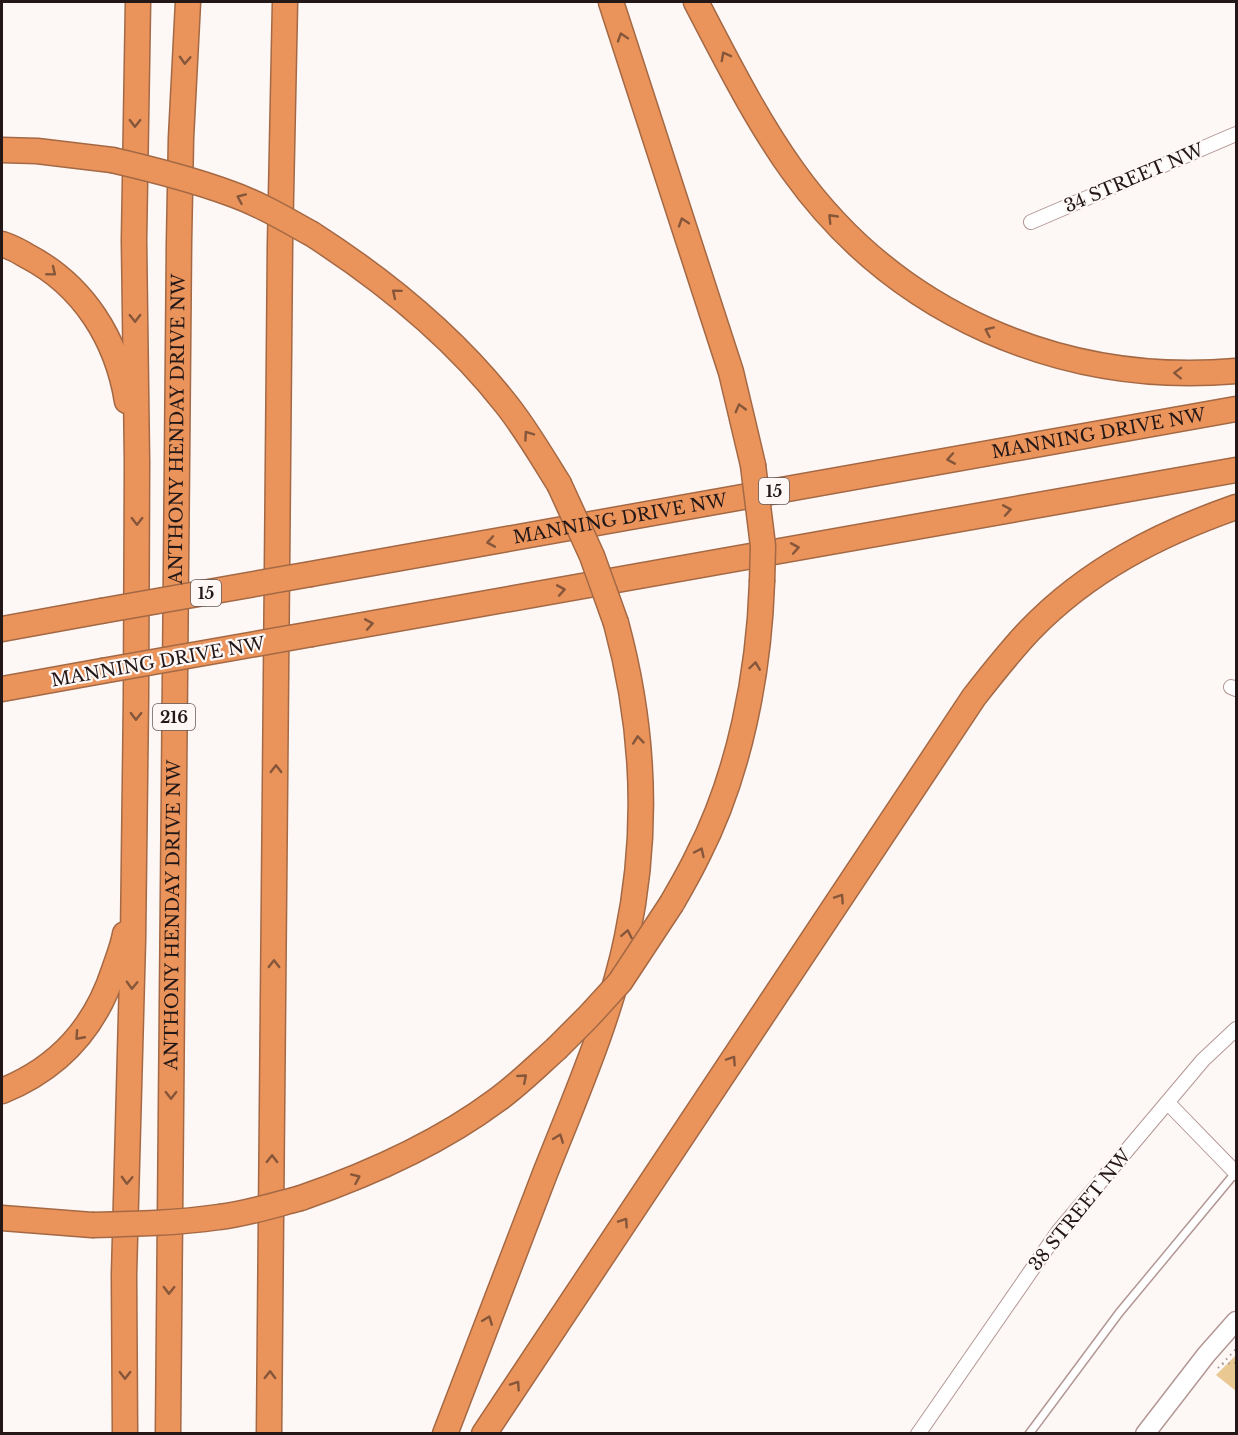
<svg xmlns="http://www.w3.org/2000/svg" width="1238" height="1435" viewBox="0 0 1238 1435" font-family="'Libre Baskerville',serif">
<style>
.green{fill:#eac891}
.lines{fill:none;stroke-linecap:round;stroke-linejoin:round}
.lane-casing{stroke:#b39794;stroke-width:10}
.street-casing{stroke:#b39794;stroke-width:16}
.secondary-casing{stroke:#b39794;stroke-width:21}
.highway-casing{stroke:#a46944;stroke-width:27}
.path{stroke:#a19998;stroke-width:2;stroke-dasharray:1.5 4.5;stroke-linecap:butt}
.lane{stroke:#fff;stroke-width:7}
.street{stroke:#fff;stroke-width:14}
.secondary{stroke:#fff;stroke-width:18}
.highway{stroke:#ea945c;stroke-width:24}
.highway-bridge-casing{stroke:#a46944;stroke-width:27;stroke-linecap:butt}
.highway-bridge{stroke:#ea945c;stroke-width:24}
.oneway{stroke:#86563a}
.labels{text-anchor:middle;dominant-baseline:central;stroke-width:4.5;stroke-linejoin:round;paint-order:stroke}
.shield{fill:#fdf7f6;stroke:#645b5a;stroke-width:1.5}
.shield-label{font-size:16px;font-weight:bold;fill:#231817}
.street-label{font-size:18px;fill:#231817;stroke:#fdf7f6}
</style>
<rect width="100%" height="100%" fill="#fdf7f6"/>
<!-- green -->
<path class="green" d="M 1236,1355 L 1236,1391 L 1216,1375 Z"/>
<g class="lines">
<defs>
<path id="lane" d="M 1029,1434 L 1119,1313 L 1236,1172"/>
<path id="street" d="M 1031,222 L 1236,134
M 1231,687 L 1236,689
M 1168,1103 L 1236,1173
M 918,1434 L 1058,1232 L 1203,1060 L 1236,1029"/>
<path id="secondary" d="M 1145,1434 L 1206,1355 L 1236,1321"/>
<g id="highway">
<path d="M 611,2 L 731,372 L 753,465"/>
<path d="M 696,2 C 726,59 755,118 793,171 C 896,315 1063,386 1236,371"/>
<path d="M 2,150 L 37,151 L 112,160"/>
<path d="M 312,234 C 385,281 452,335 506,404 C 526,429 542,457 559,484"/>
<path d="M 2,244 C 11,247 19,251 27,256 C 83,285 117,339 127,401"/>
<path id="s1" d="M 311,574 L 1236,409"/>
<path d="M 2,629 L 101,611"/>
<path d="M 312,634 L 1236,470"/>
<path d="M 2,689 L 102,671"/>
<path d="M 672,903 C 681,887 690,872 698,855 C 740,773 759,673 762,582"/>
<path d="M 2,1091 C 59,1068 95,1028 114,970 C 118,958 123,946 125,934"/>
<path d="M 301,1198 C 370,1174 438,1144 497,1100 C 518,1085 537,1066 556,1049"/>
<path d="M 2,1218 L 92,1225"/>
<path d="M 125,1434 L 124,1275 L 133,940 L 136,697 L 137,462 L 134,240 L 138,2"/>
<path id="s2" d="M 168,1434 L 179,242 L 181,138 L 188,2"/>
<path d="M 269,1434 L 280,244 L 285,2"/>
<path d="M 445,1434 C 478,1348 511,1262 544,1176 C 574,1100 611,1016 627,937 C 649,832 644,726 616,623"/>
<path d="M 484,1434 L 974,697 C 992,674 1010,651 1030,630 C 1088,570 1159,534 1236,507"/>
</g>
</defs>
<!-- lane casing -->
<use href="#lane" class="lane-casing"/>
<!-- street casing -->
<use href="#street" class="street-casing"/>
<!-- secondary casing -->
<use href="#secondary" class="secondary-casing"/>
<!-- highway casing -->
<use href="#highway" class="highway-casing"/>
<!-- path -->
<path class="path" d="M 1222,1364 L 1236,1349
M 1218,1368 L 1222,1364 L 1236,1363"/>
<!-- lane -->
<use href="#lane" class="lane"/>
<!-- street -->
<use href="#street" class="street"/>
<!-- secondary -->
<use href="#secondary" class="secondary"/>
<!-- highway -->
<use href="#highway" class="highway"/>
<defs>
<path id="highway-bridge" d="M 112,160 C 151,169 191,179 229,193 C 258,203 285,219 312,234
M 753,465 L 763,546 L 762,582
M 559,484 L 592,556 L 616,623
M 101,611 L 311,574
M 102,671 L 312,634
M 556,1049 L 588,1017 L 620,982 L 672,903
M 92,1225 C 135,1224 177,1223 219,1217 C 247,1214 274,1205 301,1198"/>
</defs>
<!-- highway-bridge casing -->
<use href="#highway-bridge" class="highway-bridge-casing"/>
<!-- highway-bridge -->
<use href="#highway-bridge" class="highway-bridge"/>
</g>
<!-- one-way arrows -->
<defs><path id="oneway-chevron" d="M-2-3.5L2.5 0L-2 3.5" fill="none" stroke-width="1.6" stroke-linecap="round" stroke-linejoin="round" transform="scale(1.5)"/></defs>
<g class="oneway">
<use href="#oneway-chevron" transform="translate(622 37) rotate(-108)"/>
<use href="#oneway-chevron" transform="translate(725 56) rotate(-118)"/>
<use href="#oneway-chevron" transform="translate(185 60) rotate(93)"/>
<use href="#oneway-chevron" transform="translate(135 123) rotate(91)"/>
<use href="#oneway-chevron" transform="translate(241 198) rotate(-156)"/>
<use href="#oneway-chevron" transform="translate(832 218) rotate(-134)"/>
<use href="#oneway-chevron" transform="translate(683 222) rotate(-108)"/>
<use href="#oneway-chevron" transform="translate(52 272) rotate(39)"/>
<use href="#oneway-chevron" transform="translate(396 293) rotate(-140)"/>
<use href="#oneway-chevron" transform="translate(135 318) rotate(89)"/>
<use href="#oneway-chevron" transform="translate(989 331) rotate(-156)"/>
<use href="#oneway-chevron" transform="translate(1178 373) rotate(-178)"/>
<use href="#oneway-chevron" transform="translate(740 408) rotate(-105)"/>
<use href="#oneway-chevron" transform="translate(528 435) rotate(-125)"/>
<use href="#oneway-chevron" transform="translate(951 459) rotate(170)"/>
<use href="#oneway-chevron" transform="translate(1007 510) rotate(-10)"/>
<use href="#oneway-chevron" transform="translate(137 521) rotate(90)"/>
<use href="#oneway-chevron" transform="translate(491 542) rotate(170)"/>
<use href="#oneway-chevron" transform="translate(795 548) rotate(-10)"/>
<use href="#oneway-chevron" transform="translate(561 590) rotate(-10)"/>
<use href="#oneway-chevron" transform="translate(369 624) rotate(-10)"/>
<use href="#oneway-chevron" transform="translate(755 666) rotate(-82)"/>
<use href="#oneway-chevron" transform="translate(136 716) rotate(91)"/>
<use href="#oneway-chevron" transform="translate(638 740) rotate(-96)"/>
<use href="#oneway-chevron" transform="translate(276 769) rotate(-90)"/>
<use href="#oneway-chevron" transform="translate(700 852) rotate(-65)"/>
<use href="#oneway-chevron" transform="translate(840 898) rotate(-56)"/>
<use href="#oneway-chevron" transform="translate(627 934) rotate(-79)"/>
<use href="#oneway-chevron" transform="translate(274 964) rotate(-90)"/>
<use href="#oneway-chevron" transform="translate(132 985) rotate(92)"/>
<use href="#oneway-chevron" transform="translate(79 1036) rotate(132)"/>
<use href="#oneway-chevron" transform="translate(732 1060) rotate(-56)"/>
<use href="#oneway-chevron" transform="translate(523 1078) rotate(-41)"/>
<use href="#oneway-chevron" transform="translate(171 1095) rotate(90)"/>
<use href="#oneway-chevron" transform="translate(559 1138) rotate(-69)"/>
<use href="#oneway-chevron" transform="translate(272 1159) rotate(-89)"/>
<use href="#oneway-chevron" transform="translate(356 1178) rotate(-24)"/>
<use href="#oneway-chevron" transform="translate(127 1180) rotate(92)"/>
<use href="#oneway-chevron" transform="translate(624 1222) rotate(-56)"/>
<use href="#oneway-chevron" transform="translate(169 1290) rotate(91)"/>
<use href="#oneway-chevron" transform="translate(488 1320) rotate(-69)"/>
<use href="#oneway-chevron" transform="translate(125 1375) rotate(90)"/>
<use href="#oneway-chevron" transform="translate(270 1375) rotate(-89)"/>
<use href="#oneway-chevron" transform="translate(516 1385) rotate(-56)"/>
</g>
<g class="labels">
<!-- shield labels -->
<g class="shield">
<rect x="759" y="478" width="30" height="26" rx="4.5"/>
<rect x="191" y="580" width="30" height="26" rx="4.5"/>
<rect x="153" y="704" width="42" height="26" rx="4.5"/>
</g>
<g class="shield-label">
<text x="774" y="491">15</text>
<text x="206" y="593">15</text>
<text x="174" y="717">216</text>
</g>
<!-- street labels -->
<g class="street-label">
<text transform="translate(1134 178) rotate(-23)">34 STREET NW</text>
<text stroke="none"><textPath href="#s2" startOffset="1005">ANTHONY HENDAY DRIVE NW</textPath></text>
<text stroke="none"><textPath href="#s1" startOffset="800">MANNING DRIVE NW</textPath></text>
<text stroke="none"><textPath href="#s1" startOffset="314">MANNING DRIVE NW</textPath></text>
<text transform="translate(158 662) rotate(-10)">MANNING DRIVE NW</text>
<text stroke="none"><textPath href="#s2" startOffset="519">ANTHONY HENDAY DRIVE NW</textPath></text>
<text transform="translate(1080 1210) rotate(-51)">38 STREET NW</text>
</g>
</g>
<!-- border -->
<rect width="1238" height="1435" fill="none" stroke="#231817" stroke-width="6"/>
</svg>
